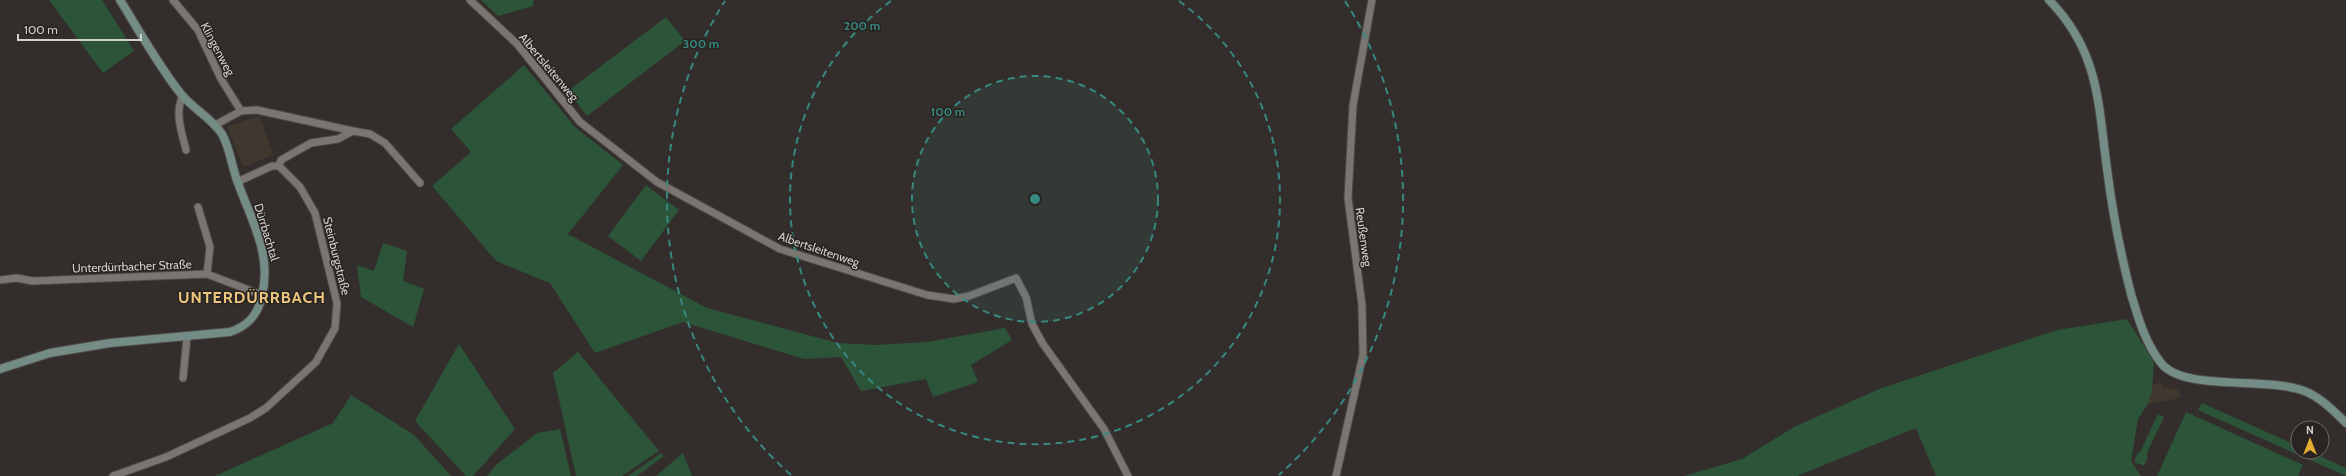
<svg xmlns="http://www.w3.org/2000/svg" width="2346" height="476" viewBox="0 0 2346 476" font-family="Cabin,sans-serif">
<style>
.built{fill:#40372f}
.green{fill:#2b5439}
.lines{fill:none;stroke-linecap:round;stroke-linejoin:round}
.street-casing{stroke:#4e4a47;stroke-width:9}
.secondary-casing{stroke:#4e4a47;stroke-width:10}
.street{stroke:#7a7571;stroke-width:7}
.secondary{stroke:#738c85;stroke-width:8}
.ring{fill:none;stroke:#368881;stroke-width:2;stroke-dasharray:7 5}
.labels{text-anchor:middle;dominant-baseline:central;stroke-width:3;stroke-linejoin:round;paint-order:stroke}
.street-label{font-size:12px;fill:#d3d0ce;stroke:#292421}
.district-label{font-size:16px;font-weight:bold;letter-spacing:1px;fill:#ecc87f;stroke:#292421}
.centre{fill:#368881;stroke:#292421;stroke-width:2}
.ring-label{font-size:12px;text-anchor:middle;font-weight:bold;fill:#368881;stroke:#292421;stroke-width:3;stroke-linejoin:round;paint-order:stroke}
</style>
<rect width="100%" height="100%" fill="#332e2b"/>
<!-- built -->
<path class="built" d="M 260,116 L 273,155 L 243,167 L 227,126 Z
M 2160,382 L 2164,388 L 2179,389 L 2180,398 L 2148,404 L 2152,390 L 2151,385 Z"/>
<!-- green -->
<path class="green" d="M 49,0 L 102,0 L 134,51 L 103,73 Z
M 481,0 L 534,0 L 533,6 L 498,16 Z
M 666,17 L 685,41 L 587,116 L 568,91 Z
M 524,65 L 575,127 L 623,165 L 568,234 L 707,308 L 838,343 L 875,345 L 927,342 L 1005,328 L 1012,340 L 971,365 L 978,382 L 933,397 L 926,379 L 861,391 L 841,357 L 804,359 L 683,322 L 595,353 L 550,283 L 496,261 L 432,186 L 471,152 L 451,129 Z
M 646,185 L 679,210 L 641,261 L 608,236 Z
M 383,243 L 407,251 L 403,281 L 424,289 L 413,327 L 361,297 L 357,265 L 374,271 Z
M 2127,319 L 2154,362 L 2152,390 L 2148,404 L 2138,419 L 2131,461 L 2141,476 L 1936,476 L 1916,428 L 1797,476 L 1684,476 L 1742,459 L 1794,427 L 1879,389 L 2057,330 Z
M 459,344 L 515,429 L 473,476 L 466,476 L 415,421 Z
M 578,352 L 659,451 L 622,476 L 576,476 L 553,373 Z
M 351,395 L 414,435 L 451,476 L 215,476 L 333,423 Z
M 2202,403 L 2298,446 L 2298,452 L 2311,452 L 2346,468 L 2346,476 L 2198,410 Z
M 2186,412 L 2303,465 L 2298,476 L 2157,476 Z
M 2158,414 L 2164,417 L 2146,455 L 2148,456 L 2144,466 L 2134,462 L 2138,452 L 2140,452 Z
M 560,429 L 571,476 L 487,476 L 497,464 L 537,433 Z
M 661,453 L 664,456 L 637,476 L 628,476 Z
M 683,453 L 692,476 L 656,476 Z"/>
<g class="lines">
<defs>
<path id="street" d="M 173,0 L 198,30 L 221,79 L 241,111
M 470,0 L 517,44 L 580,122 L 657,182 L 780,249 L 927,295 L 954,299 L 969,296 L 1016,278 L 1026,297 L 1032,324 L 1043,344 L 1104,429 L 1128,476
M 183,96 C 174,112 182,133 186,150
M 215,125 L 241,111 L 257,110 L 353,131
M 279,166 L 281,160 L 311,143 L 338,139 L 353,131 L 370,134 L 385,143 L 420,183
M 198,207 L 210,247 L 207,274
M 0,280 L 17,278 L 32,281 L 207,274 L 262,295
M 183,378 L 187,337
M 113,476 L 166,457 L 250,418 L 266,408 L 316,362 L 335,328 L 337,303 L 315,213 L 300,187 L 279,166 L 272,166 L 237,182
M 1336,476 L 1363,355 L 1362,305 L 1348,198 L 1353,105 L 1372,0"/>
<path id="secondary" d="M 2049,0 C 2101,53 2098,107 2108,176 C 2113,215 2121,255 2131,294 C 2138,317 2145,343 2161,363 C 2184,393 2273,375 2309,393 C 2323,400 2335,412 2346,423
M 0,369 L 50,353 L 110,343 L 230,332 C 248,326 258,315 262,296 C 272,254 252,222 238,183 C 232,168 230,148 222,134 C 212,118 193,109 181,94 C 158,65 140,32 120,0"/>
</defs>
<!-- street casing -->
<use href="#street" class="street-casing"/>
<!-- secondary casing -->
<use href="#secondary" class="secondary-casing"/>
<!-- street -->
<use href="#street" class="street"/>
<!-- secondary -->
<use href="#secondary" class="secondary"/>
</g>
<!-- distance rings -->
<circle cx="1035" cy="199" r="123" fill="#368881" fill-opacity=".12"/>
<g class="ring">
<circle cx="1035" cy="199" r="123"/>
<path d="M1179 1A245 245 0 1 1 891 1"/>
<path d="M791 475A368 368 0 0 1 725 1M1345 1A368 368 0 0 1 1279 475"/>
</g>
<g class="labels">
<!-- street labels -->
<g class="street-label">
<text transform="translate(218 49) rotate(62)">Klingenweg</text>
<text transform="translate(549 67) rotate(50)">Albertsleitenweg</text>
<text transform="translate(267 232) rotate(73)">Dürrbachtal</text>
<text transform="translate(1364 237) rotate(82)">Reußenweg</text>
<text transform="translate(819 249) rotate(19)">Albertsleitenweg</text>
<text transform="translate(337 256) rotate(76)">Steinburgstraße</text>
<text transform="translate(132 266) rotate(-2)">Unterdürrbacher Straße</text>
</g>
<!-- district labels -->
<g class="district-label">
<text x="252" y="297">UNTERDÜRRBACH</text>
</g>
</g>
<circle cx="1035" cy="199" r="6" class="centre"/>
<g class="ring-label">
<text x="862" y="30">200 m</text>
<text x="701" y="48">300 m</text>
<text x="948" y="116">100 m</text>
</g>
<!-- north arrow -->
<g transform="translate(2310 440)"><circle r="19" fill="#292421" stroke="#6d6966"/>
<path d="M0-3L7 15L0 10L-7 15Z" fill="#e3ae34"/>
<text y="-6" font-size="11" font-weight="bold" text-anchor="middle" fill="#d3d0ce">N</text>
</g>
<!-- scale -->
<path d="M18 34v6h123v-6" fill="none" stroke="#d3d0ce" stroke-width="2"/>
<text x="24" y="34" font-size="12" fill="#d3d0ce" stroke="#292421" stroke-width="3" paint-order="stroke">100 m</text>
</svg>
